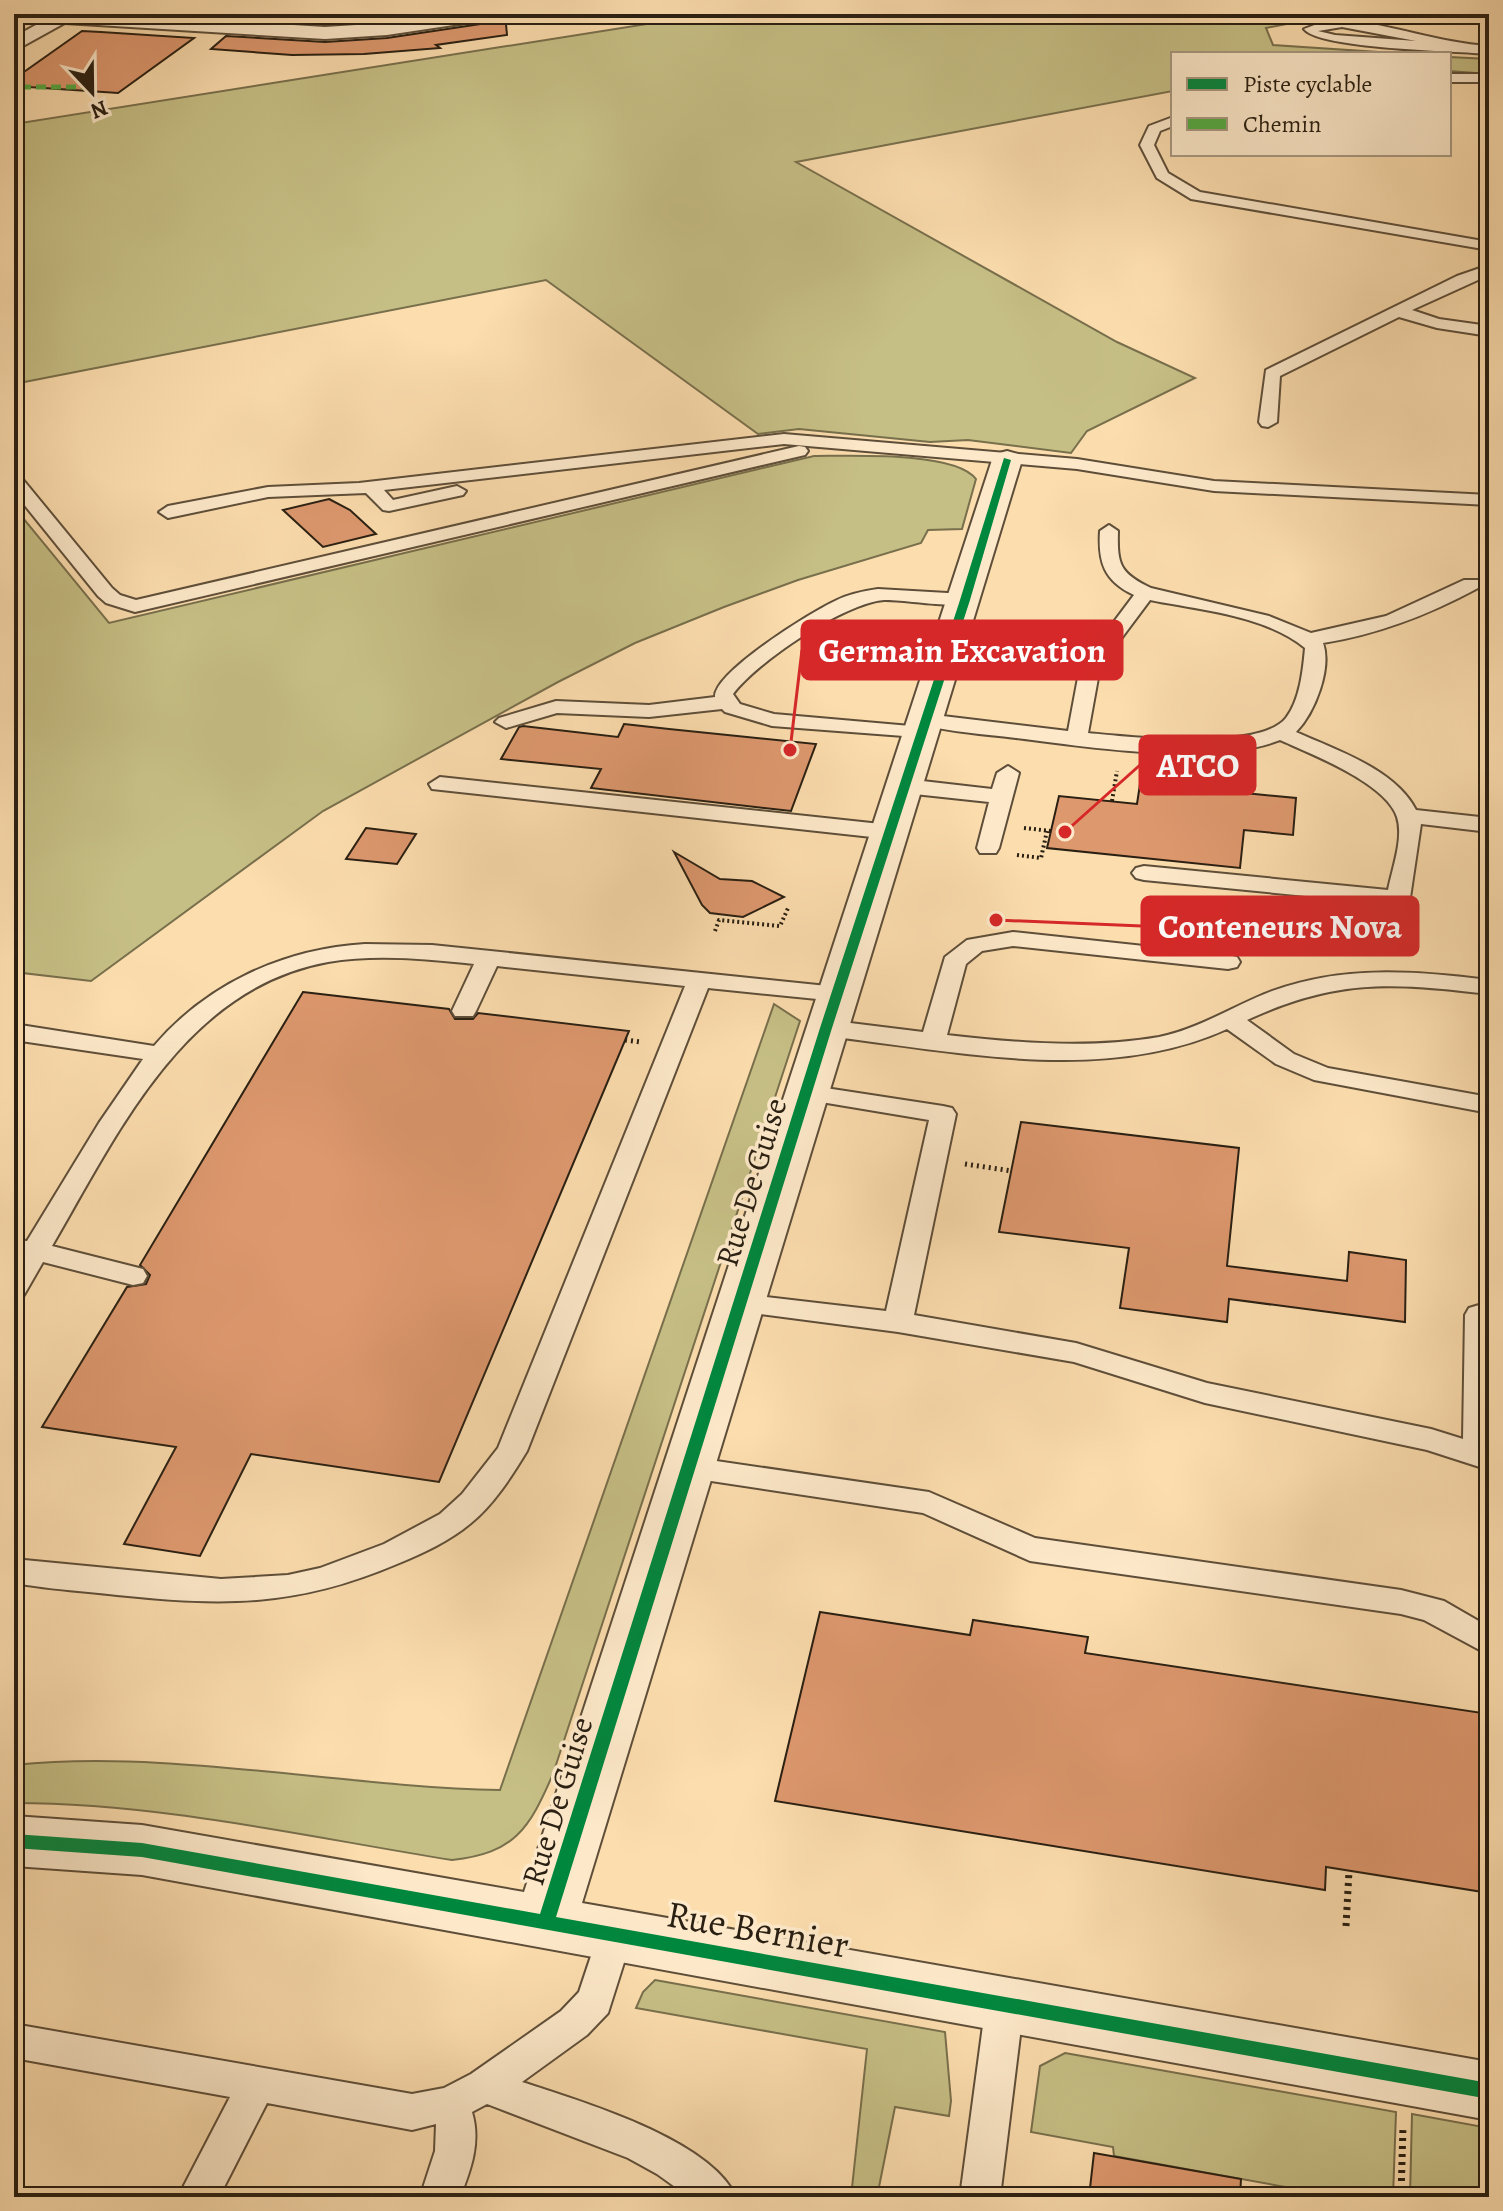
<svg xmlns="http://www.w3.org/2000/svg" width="1503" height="2211" viewBox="0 0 1503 2211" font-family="Alegreya,serif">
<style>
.green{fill:#c6bf85;stroke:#786f4c;stroke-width:2}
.building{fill:#de986e;stroke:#291f12;stroke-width:2}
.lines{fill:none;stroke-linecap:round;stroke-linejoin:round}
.service-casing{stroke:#5e4e39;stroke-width:4}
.minor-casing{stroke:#5e4e39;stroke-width:4}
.tertiary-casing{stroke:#5e4e39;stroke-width:4}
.path-far2{stroke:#291f12;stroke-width:4;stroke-dasharray:2 3;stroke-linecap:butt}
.path-far1{stroke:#291f12;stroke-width:5;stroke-dasharray:2 4;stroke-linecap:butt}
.path{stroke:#291f12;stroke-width:7;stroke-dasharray:3 5;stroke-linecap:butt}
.service{fill:#fde9ca;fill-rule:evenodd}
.minor{fill:#fde9ca;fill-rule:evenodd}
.tertiary{fill:#fde9ca;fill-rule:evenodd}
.quiet{stroke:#53aa42;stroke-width:5;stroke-dasharray:10 5;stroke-linecap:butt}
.cycleway-casing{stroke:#fde9ca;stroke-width:5}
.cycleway{fill:#00873e;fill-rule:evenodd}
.labels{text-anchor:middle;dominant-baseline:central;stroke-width:7;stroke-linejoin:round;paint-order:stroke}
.street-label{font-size:32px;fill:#291f12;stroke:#fde9ca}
.near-street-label{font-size:38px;fill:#291f12;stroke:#fde9ca}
.leader{fill:none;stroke:#d62828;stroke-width:3}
.callout-dot{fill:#d62828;stroke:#fde9ca;stroke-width:3}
.callout{fill:#d62828;stroke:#d62828;stroke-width:3}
.callout-label{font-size:34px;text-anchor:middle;font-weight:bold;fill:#fff}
</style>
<rect width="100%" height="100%" fill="#fcddae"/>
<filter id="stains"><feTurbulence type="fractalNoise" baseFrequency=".0025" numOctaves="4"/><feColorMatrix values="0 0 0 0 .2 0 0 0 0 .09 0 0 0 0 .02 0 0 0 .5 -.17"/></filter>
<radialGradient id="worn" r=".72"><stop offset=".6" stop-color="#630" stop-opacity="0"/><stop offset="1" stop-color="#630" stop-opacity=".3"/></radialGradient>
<!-- green -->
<path class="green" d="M 710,14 L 1338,14 L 1266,28 L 1273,45 L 1409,54 L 1173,54 L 1173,91 L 796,162 L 1117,342 L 1195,378 L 1087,431 L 1071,453 L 968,440 L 930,442 L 799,429 L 758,434 L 546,280 L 14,384 L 14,124 Z
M 1449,57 L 1489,59 L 1489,74 L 1449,71 Z
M 814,456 C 850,456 955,451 976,479 L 962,529 L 928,530 L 921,543 L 798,580 L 724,607 L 635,643 L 558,682 L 323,811 L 91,981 L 14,972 L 14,507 L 109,623 Z
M 774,1004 L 800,1021 L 553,1774 C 529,1829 515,1853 452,1860 C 307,1837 161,1803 14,1803 L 14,1765 C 171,1749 341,1787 500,1790 Z
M 655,1980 L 945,2032 L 951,2101 L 949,2116 L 895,2107 L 877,2197 L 851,2197 L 867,2049 L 636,2008 L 643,1992 Z
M 1065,2053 L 1396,2112 L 1393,2197 L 1341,2197 L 1114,2156 L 1113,2147 L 1031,2132 L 1040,2066 Z
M 1412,2114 L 1489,2128 L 1489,2197 L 1410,2197 Z"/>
<!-- building -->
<path class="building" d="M 252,14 L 426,14 L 325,24 L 246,19 Z
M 500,14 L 505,14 L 507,35 L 436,45 L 440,48 L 364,54 L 292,55 L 211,49 L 226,36 L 325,42 L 387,38 L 487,23 Z
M 82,31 L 101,32 L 194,38 L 118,93 L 14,86 L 14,79 Z
M 329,499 L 350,510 L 376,534 L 323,547 L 283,510 Z
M 624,724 L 669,729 L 816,744 L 791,811 L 591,788 L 601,769 L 501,759 L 519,727 L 523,726 L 618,737 Z
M 1142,771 L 1246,781 L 1245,793 L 1296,798 L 1293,835 L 1244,830 L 1240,868 L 1047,848 L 1059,796 L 1137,804 Z
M 366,828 L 416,834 L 397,864 L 346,859 Z
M 674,852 L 720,879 L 752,881 L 784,897 L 743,917 L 710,913 L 702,905 Z
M 303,992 L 449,1009 L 455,1019 L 473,1019 L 478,1013 L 629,1031 L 439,1482 L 251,1454 L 200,1556 L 124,1544 L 176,1447 L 42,1427 L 127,1287 L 146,1284 L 150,1275 L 140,1265 Z
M 1021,1122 L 1239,1148 L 1227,1266 L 1347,1281 L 1349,1252 L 1406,1260 L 1405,1322 L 1229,1299 L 1227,1322 L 1120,1308 L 1129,1248 L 999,1232 Z
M 820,1612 L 970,1635 L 973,1620 L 1088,1637 L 1085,1653 L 1489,1714 L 1489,1893 L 1326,1867 L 1325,1890 L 775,1801 Z
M 1094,2153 L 1241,2179 L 1240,2197 L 1089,2197 Z"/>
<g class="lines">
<defs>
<path id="service" d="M 1342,20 C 1392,24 1439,43 1489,46 L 1489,54 C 1457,51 1319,49 1304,29 L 1325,21 ZM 1342,27 L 1416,41 L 1335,35 L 1318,31 Z
M 1449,74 L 1489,74 L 1489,82 L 1449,82 Z
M 1173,117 L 1173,126 L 1160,131 L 1154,145 L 1168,173 L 1200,192 L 1489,242 L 1489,250 L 1191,199 L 1157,178 L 1140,145 L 1149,126 Z
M 1489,265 L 1489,275 L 1412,310 L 1439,319 L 1489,326 L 1489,336 L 1437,328 L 1399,317 L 1280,376 L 1277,422 L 1268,427 L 1262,426 L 1259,422 L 1266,370 L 1457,276 Z
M 784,434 L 1077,459 L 1214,481 L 1489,495 L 1489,505 L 1214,491 L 1077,469 L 784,444 L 384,490 L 393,500 L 457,486 L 466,491 L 463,495 L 389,511 L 383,510 L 366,493 L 268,497 L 168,518 L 159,512 L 168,506 L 268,487 L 359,483 Z
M 799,446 L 805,447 L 808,451 L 805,455 L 135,612 L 106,603 L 98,596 L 14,492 L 14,475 L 20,476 L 112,588 L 120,595 L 136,600 Z
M 1109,525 L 1118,531 C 1117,565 1120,573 1151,588 L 1269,616 L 1311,633 L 1386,616 L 1464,580 L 1478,580 L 1481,584 L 1478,588 C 1428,615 1379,634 1323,643 C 1332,668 1315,713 1296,732 C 1336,750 1395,769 1416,810 L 1489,818 L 1489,832 L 1421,824 L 1410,898 L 1406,903 L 1398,905 L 1144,880 L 1136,878 L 1132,873 L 1136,868 L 1144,866 L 1388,890 C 1392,869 1404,838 1397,817 C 1386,783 1311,754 1280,740 C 1212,767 1089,747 1016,738 C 984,734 950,732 919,724 L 915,720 L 926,714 L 1068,731 L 1080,667 L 1134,595 C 1104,581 1098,562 1100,531 ZM 1150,600 C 1199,610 1265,615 1305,648 C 1303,670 1300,700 1286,718 C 1260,751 1129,737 1088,733 L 1100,667 Z
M 878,589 L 965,594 L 975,600 C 965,611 903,599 884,600 C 844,603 757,662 733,694 L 740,704 L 774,714 L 922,727 L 933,733 L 930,738 L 772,726 L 725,712 L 722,709 L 649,717 L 557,713 L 506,728 L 495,722 L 499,718 L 556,701 L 649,705 L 715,697 C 713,673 811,612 835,601 C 848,594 864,591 878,589 Z
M 1008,766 L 1019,773 L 999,848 L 996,853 L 980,853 L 977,848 L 989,802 L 905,793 L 894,786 L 905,779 L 992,789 L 997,773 Z
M 440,777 L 890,825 L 901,832 L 890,839 L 432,789 L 429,784 Z
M 1013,932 L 1228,955 L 1237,957 L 1240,962 L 1237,967 L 1228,969 L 1013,946 L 982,951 L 966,964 L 947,1035 C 1017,1043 1090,1049 1159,1037 C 1199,1029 1235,1005 1272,991 C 1344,965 1415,971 1489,980 L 1489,994 C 1392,983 1338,978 1247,1020 L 1294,1054 L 1328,1068 L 1489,1097 L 1489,1113 L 1314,1080 L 1276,1064 L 1227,1029 C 1104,1085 955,1051 826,1036 L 817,1033 L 813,1028 L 817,1023 L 826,1020 L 923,1032 L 945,957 L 967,940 Z
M 365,944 L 432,945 L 837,987 L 846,989 L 849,994 L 846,999 L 837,1001 L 708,988 L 527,1451 C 512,1476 494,1504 471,1523 C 450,1541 423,1553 397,1564 C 296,1607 224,1606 117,1595 C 82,1591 48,1589 14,1583 L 14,1559 L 221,1579 L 288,1575 L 320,1568 L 384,1544 L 440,1514 L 462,1494 L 498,1448 L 685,986 L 497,966 L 476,1011 L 473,1016 L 455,1016 L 452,1011 L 474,964 C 426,959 376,954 328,962 C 184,988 118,1133 52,1246 L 143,1269 L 147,1276 L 143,1283 L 133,1285 L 43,1262 L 24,1295 L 14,1297 L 14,1264 L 17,1258 L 14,1258 L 14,1240 L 27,1241 L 99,1123 L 143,1059 L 14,1040 L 14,1024 L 154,1046 C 207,984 283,949 365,944 Z
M 806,1085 L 943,1106 L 952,1108 L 956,1114 L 914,1315 L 1076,1343 L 1207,1383 L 1431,1429 L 1463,1439 L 1465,1315 L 1469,1308 L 1479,1305 L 1489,1308 L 1489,1470 L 1427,1450 L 1205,1403 L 1074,1362 L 898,1332 L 730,1310 L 726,1303 L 730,1296 L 740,1294 L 886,1311 L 929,1120 L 797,1098 L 793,1093 L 797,1088 Z
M 689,1457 L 929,1492 L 1035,1538 L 1401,1590 L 1444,1601 L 1489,1627 L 1489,1655 L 1424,1620 L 1401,1614 L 1030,1561 L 923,1513 L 678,1476 L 674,1468 L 678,1460 Z
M 615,1918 L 628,1923 L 633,1934 L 608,2013 L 587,2035 L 522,2082 C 580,2101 710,2139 736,2197 L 689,2197 L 657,2174 L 628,2158 L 487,2104 L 472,2112 C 481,2142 471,2169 460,2197 L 420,2197 L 435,2151 L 436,2124 L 412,2130 L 267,2103 L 219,2197 L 178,2197 L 230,2097 L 14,2058 L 14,2024 L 412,2094 L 444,2088 L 471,2074 L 561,2011 L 579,1992 L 602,1923 Z
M 1005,1987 L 1018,1991 L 1024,2003 L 1000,2197 L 960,2197 L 986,2003 L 992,1991 Z"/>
<path id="minor" d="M 57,14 L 116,14 L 325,27 L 387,23 L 446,14 L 497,14 L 487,20 L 387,35 L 325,39 L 65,23 L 58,21 L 55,17 Z
M 1007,451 L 1018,454 L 1022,460 L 582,1903 L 1489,2062 L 1489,2120 L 142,1875 L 14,1866 L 14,1816 L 142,1825 L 524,1892 L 992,460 L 996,454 Z"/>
<path id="tertiary" d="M 56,14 L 81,14 L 14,51 L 14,37 Z"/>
</defs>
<!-- service casing -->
<use href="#service" class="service-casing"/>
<!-- minor casing -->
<use href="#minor" class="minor-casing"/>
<!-- tertiary casing -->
<use href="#tertiary" class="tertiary-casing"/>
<!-- path-far2 -->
<path class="path-far2" d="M 1112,801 L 1117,771
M 1024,828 L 1051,831
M 1017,855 L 1041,858 L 1047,831
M 715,931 L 719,920 L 780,926 L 789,906"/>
<!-- path-far1 -->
<path class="path-far1" d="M 625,1040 L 640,1042
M 965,1164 L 1012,1171"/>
<!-- path -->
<path class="path" d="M 1346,1926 L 1349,1871
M 1401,2197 L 1403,2126"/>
<!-- service -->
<use href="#service" class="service"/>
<!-- minor -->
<use href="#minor" class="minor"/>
<!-- tertiary -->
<use href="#tertiary" class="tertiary"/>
<!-- quiet -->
<path class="quiet" d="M 21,87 L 97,87"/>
<defs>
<path id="cycleway" d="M 1004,458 L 1011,460 L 970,600 L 832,1028 L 556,1917 L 1489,2083 L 1489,2099 L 142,1857 L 14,1848 L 14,1834 L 142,1843 L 540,1914 L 820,1028 L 960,600 Z"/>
</defs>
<!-- cycleway casing -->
<use href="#cycleway" class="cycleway-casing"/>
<!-- cycleway -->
<use href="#cycleway" class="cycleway"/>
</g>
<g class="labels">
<!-- street labels -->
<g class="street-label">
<text transform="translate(751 1182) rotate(-73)">Rue De Guise</text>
<text transform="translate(557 1801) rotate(-73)">Rue De Guise</text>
</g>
<!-- near-street labels -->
<g class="near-street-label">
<text transform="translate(758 1929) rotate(10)">Rue Bernier</text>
</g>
</g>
<!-- callouts -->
<path class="leader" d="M790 750L802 650M1065 832L1140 765M996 920L1142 926"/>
<g class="callout-dot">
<circle cx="790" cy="750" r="8"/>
<circle cx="1065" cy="832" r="8"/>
<circle cx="996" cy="920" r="8"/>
</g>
<g class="callout">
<rect x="802" y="621" width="320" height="58" rx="8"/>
<rect x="1140" y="736" width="115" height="58" rx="8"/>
<rect x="1142" y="897" width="276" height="58" rx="8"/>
</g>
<g class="callout-label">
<text x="962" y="662">Germain Excavation</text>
<text x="1198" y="777">ATCO</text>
<text x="1280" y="938">Conteneurs Nova</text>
</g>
<!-- margin -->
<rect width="1503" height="2211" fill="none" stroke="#fcddae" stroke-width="48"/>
<rect x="16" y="16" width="1471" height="2179" fill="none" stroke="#291f12" stroke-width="4"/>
<rect x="24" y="24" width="1455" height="2163" fill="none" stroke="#291f12" stroke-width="2"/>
<!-- legend -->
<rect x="1171" y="52" width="280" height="104" fill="#fde9ca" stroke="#a89880" stroke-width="2"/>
<rect x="1187" y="78" width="40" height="12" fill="#00873e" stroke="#a89880" stroke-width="2"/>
<text x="1243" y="92" font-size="24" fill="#291f12">Piste cyclable</text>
<rect x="1187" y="118" width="40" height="12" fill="#53aa42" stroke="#a89880" stroke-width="2"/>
<text x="1243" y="132" font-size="24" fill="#291f12">Chemin</text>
<!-- north arrow -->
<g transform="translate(92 92) rotate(158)" stroke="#fde9ca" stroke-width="6" paint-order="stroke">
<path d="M0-6L14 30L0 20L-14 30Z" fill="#291f12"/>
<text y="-12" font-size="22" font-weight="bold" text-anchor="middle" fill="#291f12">N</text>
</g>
<rect width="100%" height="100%" filter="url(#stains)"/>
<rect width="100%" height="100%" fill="url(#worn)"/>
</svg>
